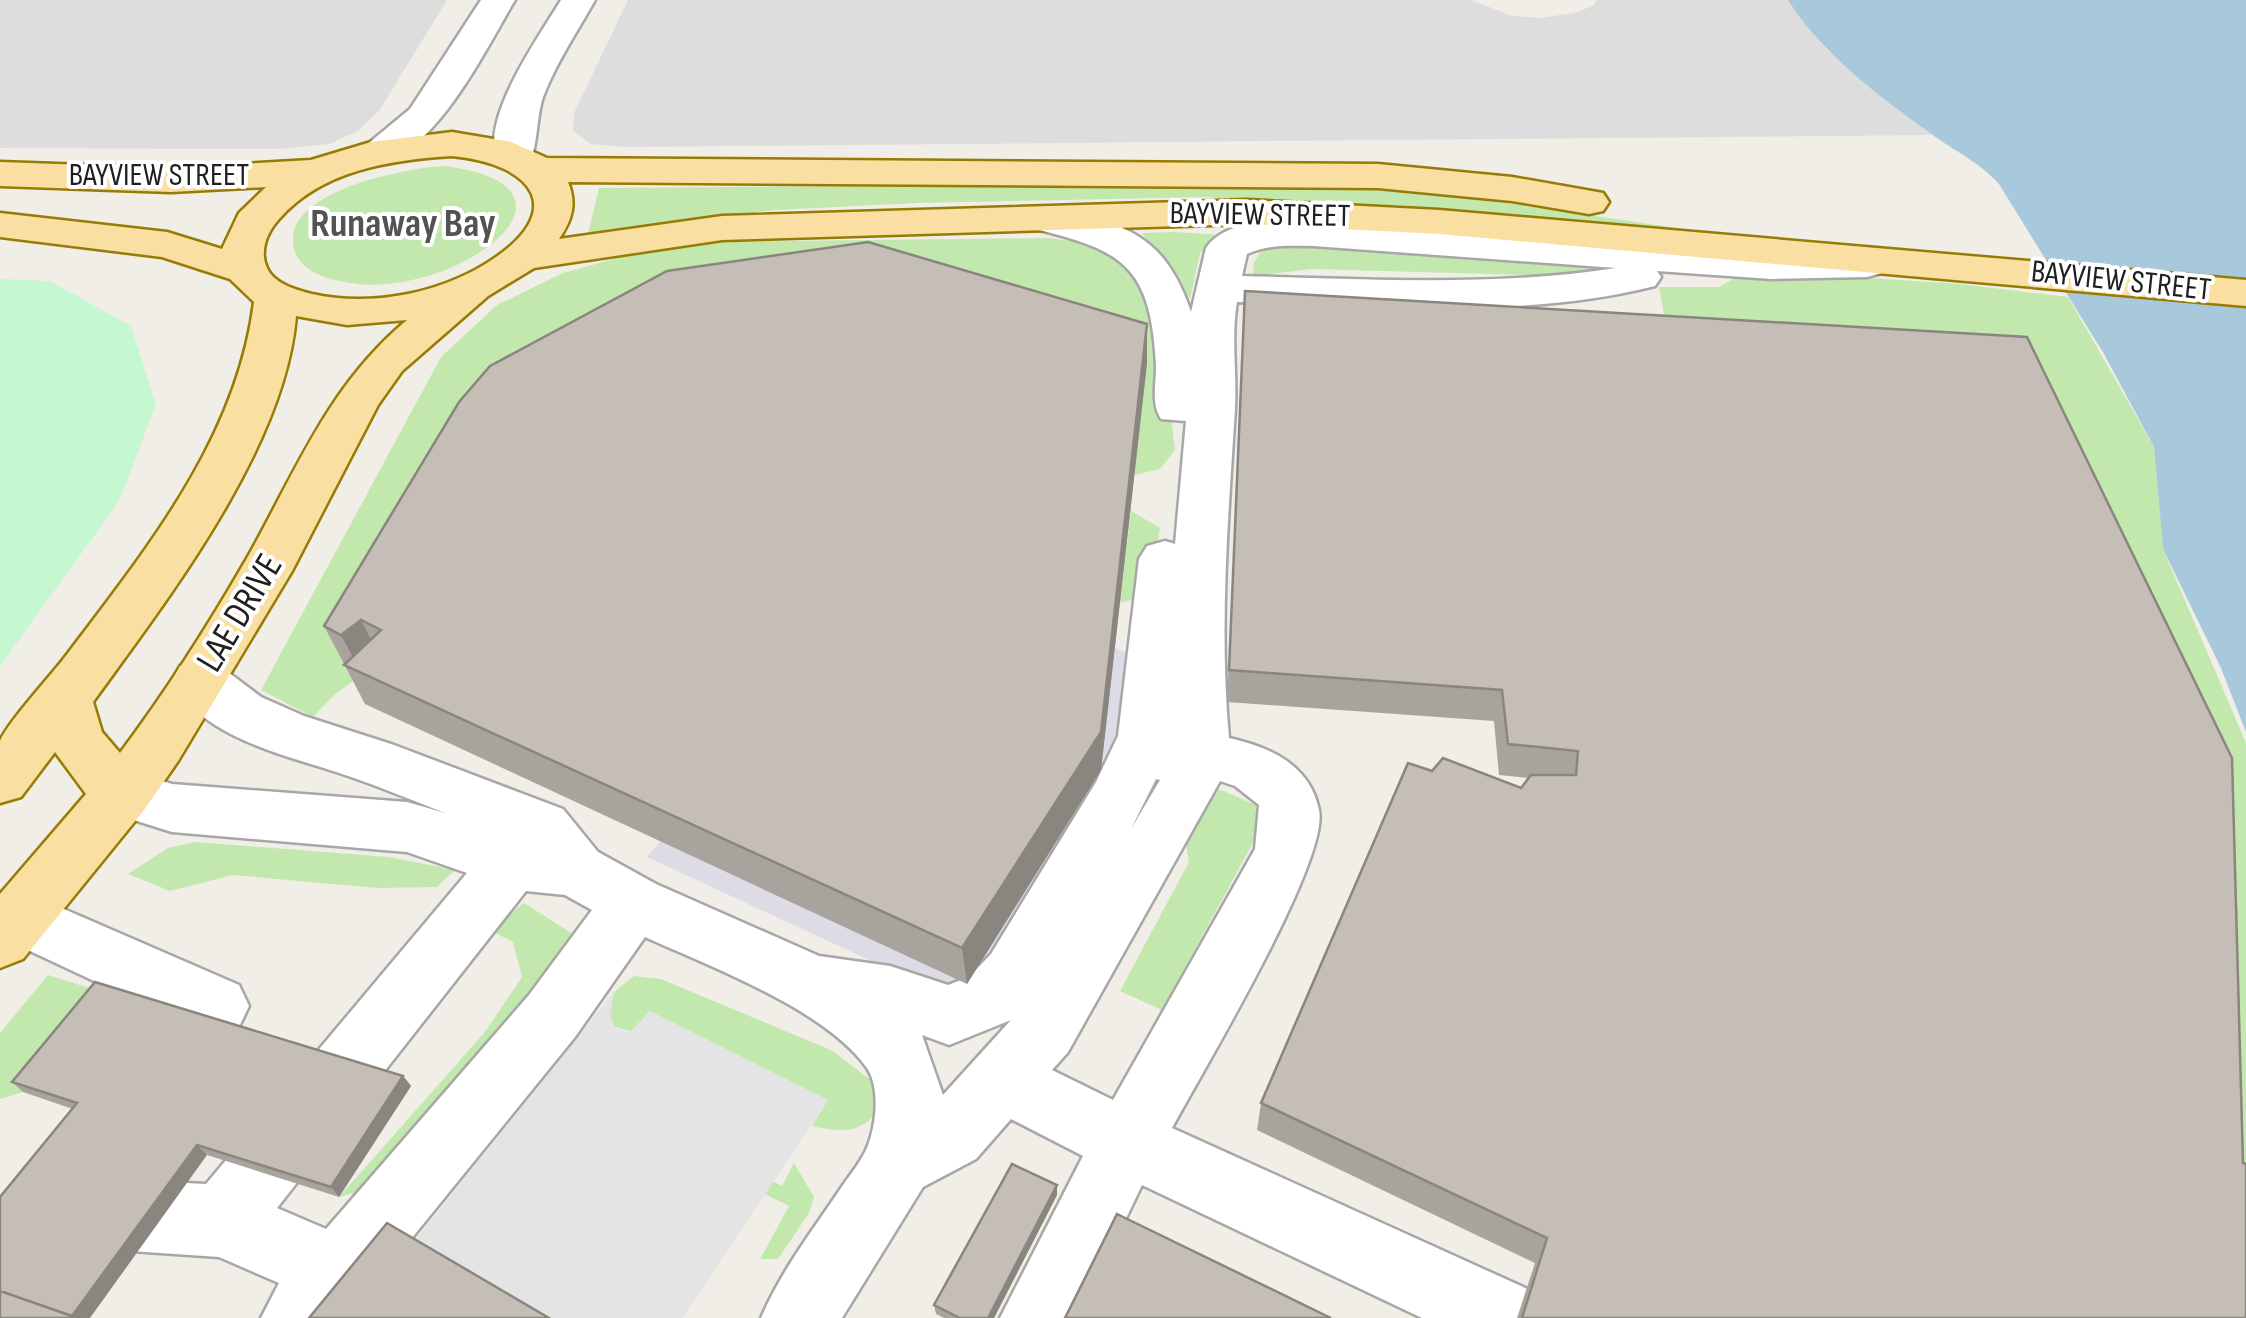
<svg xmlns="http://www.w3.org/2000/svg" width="2246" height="1318" viewBox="0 0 2246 1318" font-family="'Sofia Sans Condensed',sans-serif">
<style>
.residential{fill:#dedddd}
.grass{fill:#c3e8ae}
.park{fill:#c5f8d0}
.parking{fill:#e4e4e4}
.plaza{fill:#dcdbe6}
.water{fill:#a8c9dc}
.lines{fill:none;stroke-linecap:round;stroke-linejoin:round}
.minor-casing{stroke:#a7a7a7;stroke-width:5}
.major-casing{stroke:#977b04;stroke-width:5}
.minor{fill:#fff;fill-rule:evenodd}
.major{fill:#f9e0a2;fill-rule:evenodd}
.wall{fill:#a9a39d}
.shaded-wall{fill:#8a857f}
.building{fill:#c5beb6;stroke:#8a857f;stroke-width:2.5}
.labels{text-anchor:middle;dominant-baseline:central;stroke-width:8;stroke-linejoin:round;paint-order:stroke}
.far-street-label{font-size:32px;fill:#202020;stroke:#fff}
.street-label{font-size:38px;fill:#202020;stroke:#fff}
.far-district-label{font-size:40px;font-weight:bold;fill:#535353;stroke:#fff}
</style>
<rect width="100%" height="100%" fill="#f0eee7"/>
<!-- residential -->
<path class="residential" d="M 0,0 L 447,0 L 379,111 L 358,131 L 329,144 L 280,149 L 0,148 Z
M 628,0 L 1471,0 L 1512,16 L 1540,18 L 1574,13 L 1593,6 L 1597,0 L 1788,0 L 1828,51 L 1932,135 L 627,147 L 591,144 L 573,131 L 574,113 Z"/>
<!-- grass -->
<path class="grass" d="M 443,166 C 613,186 447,307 340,281 C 324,278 303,271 296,254 C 271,193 406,168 443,166 Z
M 1241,183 L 1409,189 L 1910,262 L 1420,211 L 1205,197 L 918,203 L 775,210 L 588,234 L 599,188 Z
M 1175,232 L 1221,235 L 1200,253 L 1190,299 L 1142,233 Z
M 1049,238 L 1111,247 L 1148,289 L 1168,390 L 1175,450 L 1160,469 L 1134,475 L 1146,363 L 362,674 L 332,697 L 313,717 L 261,690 L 441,357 L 497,305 L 563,273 L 632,254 L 700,242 Z
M 1318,242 L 1638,262 L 1596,277 L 1312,269 L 1253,276 L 1254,262 L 1264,247 Z
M 1749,270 L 1960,284 L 2068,297 L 2154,447 L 2163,549 L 2246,743 L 2246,1179 L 1670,348 L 1659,287 L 1719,287 Z
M 1131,511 L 1160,528 L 1150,595 L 1120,603 Z
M 1214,787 L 1256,805 L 1255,839 L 1162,1010 L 1120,991 L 1189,862 L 1181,817 Z
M 196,842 L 389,857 L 455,870 L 437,887 L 377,888 L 233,875 L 170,891 L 128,874 L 168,848 Z
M 524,903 L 579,938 L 372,1188 L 339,1197 L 485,1032 L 522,977 L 513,942 L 490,930 Z
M 48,975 L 105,993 L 23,1092 L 0,1099 L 0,1033 Z
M 634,976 L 661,979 L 833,1051 L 873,1082 L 878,1111 C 859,1135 840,1132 812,1126 L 828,1100 L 614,1026 L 610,1016 L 614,992 Z
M 590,1092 L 782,1186 L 794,1163 L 814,1197 L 809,1213 L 778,1259 L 760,1259 L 789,1206 L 566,1096 Z"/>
<!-- park -->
<path class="park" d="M 0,279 L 50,281 L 131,326 L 156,405 L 119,501 L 0,666 Z"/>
<!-- parking -->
<path class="parking" d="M 614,992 L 610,1016 L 614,1026 L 629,1033 L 650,1011 L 828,1100 L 683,1318 L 527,1318 L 409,1248 Z"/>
<!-- plaza -->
<path class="plaza" d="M 1115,648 L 1138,657 L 1147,688 L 1141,752 L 1120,770 L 996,970 L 967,996 L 938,992 L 647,857 L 661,841 L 967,983 L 1101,770 Z"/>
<!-- water -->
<path class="water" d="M 1788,0 L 2246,0 L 2246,732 L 2221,668 L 2163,549 L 2154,447 L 2104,354 L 1999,184 C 1978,161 1954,151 1930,133 C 1879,96 1822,54 1788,0 Z"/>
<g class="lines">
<defs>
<path id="minor" d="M 481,0 L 515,0 C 488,44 426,176 364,160 L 358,152 L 410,109 Z
M 561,0 L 595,0 C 577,32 556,63 543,97 C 536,117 538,150 528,164 L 514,168 L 500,164 C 474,126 541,34 561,0 Z
M 1046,207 C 1123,224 1163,231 1191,312 L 1206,248 C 1227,218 1280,220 1313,222 L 1772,253 L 1867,251 L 1882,255 L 1888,264 L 1882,273 L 1867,277 L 1772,279 L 1657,271 L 1661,277 L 1655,286 C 1520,320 1375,305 1237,302 C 1231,338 1237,373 1235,409 C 1228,519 1219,628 1229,738 C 1270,747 1310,765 1319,810 C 1330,860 1202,1072 1172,1128 L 1532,1291 L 1543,1318 L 1422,1318 L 1142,1185 L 1078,1318 L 1000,1318 L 1083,1156 L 1011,1119 L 976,1159 L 923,1187 L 842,1318 L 761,1318 C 781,1271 813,1230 841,1188 C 849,1176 860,1163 866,1150 C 876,1128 881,1089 867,1068 C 825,1009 711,967 645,937 L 575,1037 L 347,1318 L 261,1318 L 279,1283 L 219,1257 L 87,1248 L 61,1238 L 51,1213 L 61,1188 L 87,1178 L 206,1184 L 467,873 L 407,852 L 172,832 L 102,810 L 93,793 L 102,776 L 123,769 L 172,784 L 407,802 L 445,813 C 414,801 383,788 351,777 C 292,756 205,741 172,681 L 180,666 L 200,660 L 220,666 L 261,697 L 304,716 L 394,745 L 563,809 L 598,852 L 656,884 L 819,956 L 890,966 L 948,985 L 969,977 L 991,954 L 1096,782 L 1118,736 L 1139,559 L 1147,546 L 1165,541 L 1175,544 L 1186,421 L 1161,419 C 1151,403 1156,385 1156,366 C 1151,264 1122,250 1031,228 L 1025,219 L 1031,210 ZM 1313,246 L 1616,268 C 1493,287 1367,279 1242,276 L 1247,254 C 1268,244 1290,246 1313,246 ZM 1156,779 L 1160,780 L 1131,829 ZM 1220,781 L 1235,786 L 1259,805 L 1255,849 L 1113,1100 L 1052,1070 L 1068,1052 ZM 526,891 L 565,895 L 592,910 L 529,995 L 326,1229 L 277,1208 ZM 1011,1020 L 943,1095 L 922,1035 L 949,1045 Z
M 20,890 L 239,985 L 249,1006 L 239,1027 L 184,1094 L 160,1103 L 136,1094 L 126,1072 L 136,1050 L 167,1015 L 0,937 L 0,897 Z"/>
<path id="major" d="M 452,132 L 511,142 L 547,158 L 1378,164 L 1512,177 L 1603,193 L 1609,202 L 1603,211 L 1589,214 L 1512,201 L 1378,188 L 568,182 C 577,204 572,220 559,239 L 722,216 L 1247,200 L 1439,210 L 2246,280 L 2246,306 L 1439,234 L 1247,224 L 722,240 L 534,268 L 488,296 L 402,371 L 378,405 L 292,571 L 178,761 L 144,810 L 23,959 L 0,968 L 0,894 L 86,794 L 55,752 L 21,797 L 0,803 C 0,784 0,761 0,742 C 3,728 53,673 65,657 C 146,550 237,439 254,302 L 230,279 L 162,257 L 0,237 L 0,213 L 167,232 L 222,249 L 239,213 L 266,187 L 171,192 L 0,186 L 0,162 L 171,168 L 311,160 L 371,142 ZM 452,156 C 534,164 570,211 487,263 C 437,294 370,307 312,294 C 297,290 274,284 267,268 C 259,251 267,232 279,219 C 322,170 390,160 452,156 ZM 296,316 L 347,325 L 407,320 C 327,387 296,472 246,560 C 208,626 165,693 120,753 L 102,732 L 93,702 C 169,597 285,448 296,316 Z"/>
</defs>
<!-- minor casing -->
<use href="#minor" class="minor-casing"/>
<!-- major casing -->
<use href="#major" class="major-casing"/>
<!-- minor -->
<use href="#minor" class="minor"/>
<!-- major -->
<use href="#major" class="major"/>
</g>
<!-- wall -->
<path class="wall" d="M 1245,291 L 2246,1318 L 1517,1318 L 1535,1263 L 1257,1130 L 1261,1103 L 1432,771 L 1521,788 L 1529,778 L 1499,775 L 1494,721 L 1227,702 Z
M 1147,324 L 1147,363 L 1101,770 L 967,984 L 365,704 L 324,626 Z
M 403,1076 L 411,1086 L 339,1197 L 207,1155 L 23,1092 L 12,1082 Z
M 1057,1185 L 1057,1195 L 994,1318 L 944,1318 L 936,1314 L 934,1305 Z"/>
<!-- shaded-wall -->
<path class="shaded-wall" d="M 1147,324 L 1147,363 L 1101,770 L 967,984 L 962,948 Z
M 361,620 L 381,659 L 362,674 L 341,635 Z
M 403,1076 L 411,1086 L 339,1197 L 331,1187 Z
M 197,1145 L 207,1155 L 90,1318 L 71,1318 Z
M 1057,1185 L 1057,1195 L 994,1318 L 988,1318 Z"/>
<!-- building -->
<path class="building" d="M 868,242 L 1147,324 L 1101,732 L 962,948 L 344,665 L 381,630 L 361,620 L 341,635 L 324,626 L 459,402 L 490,366 L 667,271 Z
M 1245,291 L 2027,337 L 2232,758 L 2243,1163 L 2246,1164 L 2246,1318 L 1522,1318 L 1547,1238 L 1261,1103 L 1408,763 L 1432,771 L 1443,758 L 1521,788 L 1531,775 L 1576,775 L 1578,751 L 1508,744 L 1502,690 L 1229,670 Z
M 95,982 L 403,1076 L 331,1187 L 197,1145 L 72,1316 L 0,1291 L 0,1197 L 77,1103 L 12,1082 Z
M 1012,1164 L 1057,1185 L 988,1318 L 960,1318 L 934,1305 Z
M 1117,1214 L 1331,1318 L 1065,1318 Z
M 387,1223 L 549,1318 L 309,1318 Z
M 0,1291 L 77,1318 L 0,1318 Z"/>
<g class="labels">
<!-- far-street labels -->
<g class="far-street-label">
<text x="159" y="175">BAYVIEW STREET</text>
<text transform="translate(1260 215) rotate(1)">BAYVIEW STREET</text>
<text transform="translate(2121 281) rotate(6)">BAYVIEW STREET</text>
</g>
<!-- street labels -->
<g class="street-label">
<text transform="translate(240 613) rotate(-59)">LAE DRIVE</text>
</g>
<!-- far-district labels -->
<g class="far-district-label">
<text x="403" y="224">Runaway Bay</text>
</g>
</g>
</svg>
